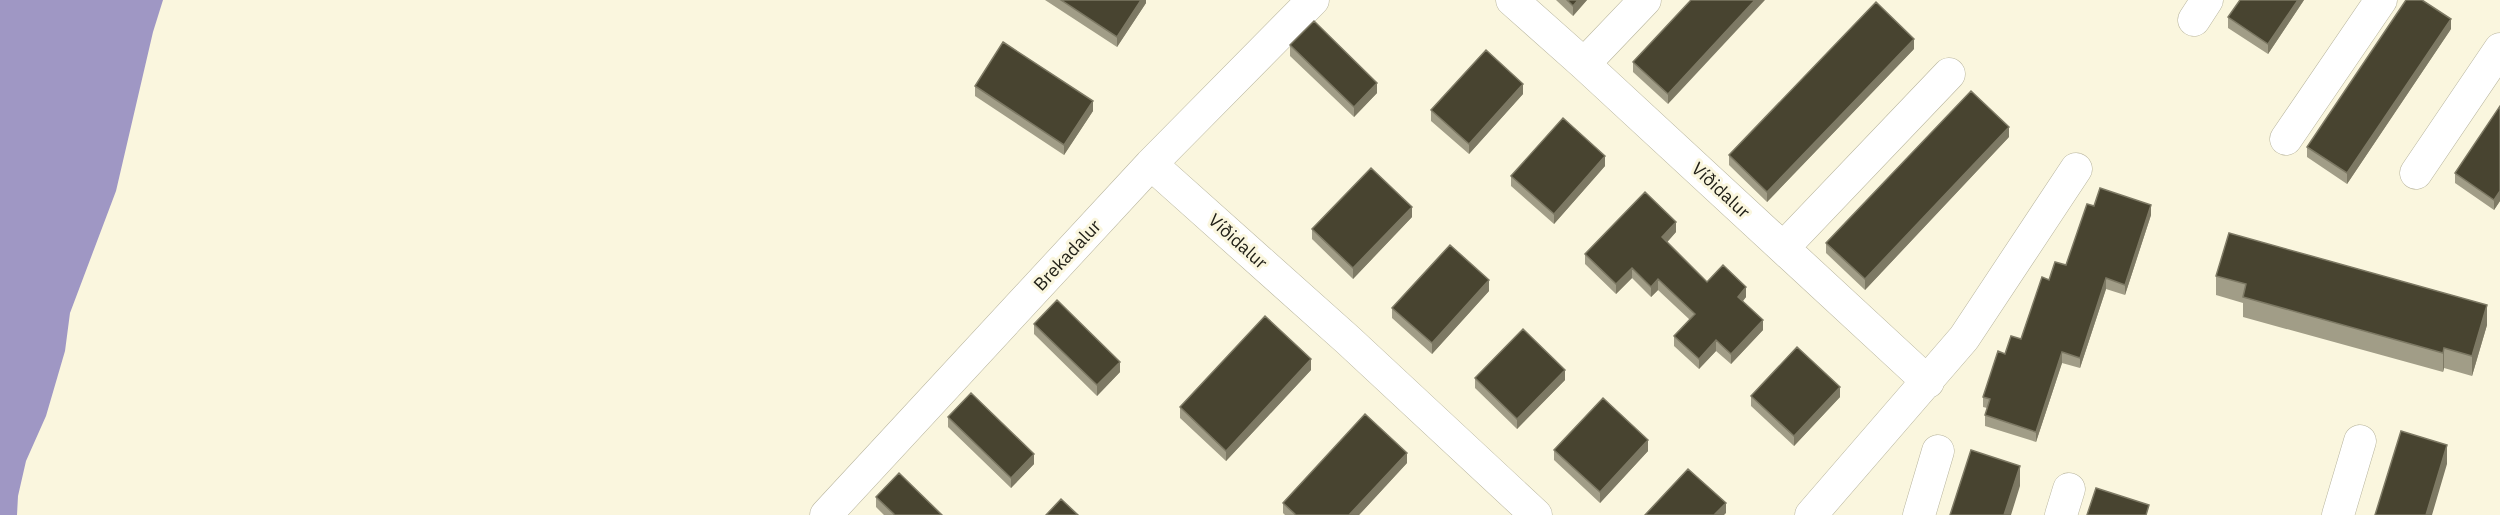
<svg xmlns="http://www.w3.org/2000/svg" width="2500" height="515" viewBox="0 0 2500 515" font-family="'IBM Plex Sans',sans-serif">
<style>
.water{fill:#9f97c4}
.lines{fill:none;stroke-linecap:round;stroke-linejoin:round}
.minor-casing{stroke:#b7b49d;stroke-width:33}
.minor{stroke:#fff;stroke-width:32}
.wall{fill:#a19d87}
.shaded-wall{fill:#7d7964}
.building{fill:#484430;stroke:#7d7964;stroke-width:1.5}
.labels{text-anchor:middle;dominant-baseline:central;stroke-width:6;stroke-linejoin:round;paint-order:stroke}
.street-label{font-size:18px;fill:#212017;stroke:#faf6de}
</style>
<rect width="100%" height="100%" fill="#faf6de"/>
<!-- water -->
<path class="water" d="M 0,0 L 163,0 L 153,32 L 116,191 L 70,313 L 65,351 L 46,416 L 26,461 L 18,496 L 17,515 L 0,515 Z"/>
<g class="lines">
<defs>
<path id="minor" d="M 1512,0 L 1584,64 L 1928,382
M 2194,20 L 2207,0
M 1584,64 L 1645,0
M 2286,139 L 2381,0
M 1151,164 L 1348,340 L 1536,515
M 2416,173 L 2500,49
M 1783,248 L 1949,74
M 826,515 L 1151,164 L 1313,0
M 1811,515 L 1964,338 L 2076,169
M 1919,515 L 1938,451
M 2061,515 L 2069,489
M 2338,515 L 2360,441"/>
</defs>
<!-- minor casing -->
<use href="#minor" class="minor-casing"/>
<!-- minor -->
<use href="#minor" class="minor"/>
</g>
<!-- wall -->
<path class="wall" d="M 1045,0 L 1146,0 L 1146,3 L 1117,47 Z
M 1556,0 L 1587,0 L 1573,16 Z
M 1691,0 L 1668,104 L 1633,72 L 1633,62 Z
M 2304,0 L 2268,54 L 2228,28 L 2228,17 Z
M 2451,29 L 2347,184 L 2307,157 L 2307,147 Z
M 1290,45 L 1377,93 L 1354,117 L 1290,56 Z
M 1914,49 L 1767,202 L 1729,165 L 1729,155 Z
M 975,86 L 1093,111 L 1064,155 L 975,96 Z
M 1523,94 L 1469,154 L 1431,121 L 1431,110 Z
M 2500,106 L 2500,201 L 2494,210 L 2455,183 L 2455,173 Z
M 2009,137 L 1865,290 L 1826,253 L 1826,243 Z
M 1605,166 L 1554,224 L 1511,186 L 1511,176 Z
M 2094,206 L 2151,215 L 2125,295 L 2106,289 L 2080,368 L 2062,363 L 2036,442 L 1985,426 L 1985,415 L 1987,408 L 1983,407 L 1983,397 L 2005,354 L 2021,339 L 2066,265 Z
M 1412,217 L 1353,279 L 1312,239 L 1312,229 Z
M 1676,232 L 1667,242 L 1707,282 L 1746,297 L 1743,301 L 1763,330 L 1731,364 L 1716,351 L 1699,369 L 1674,346 L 1674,336 L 1690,320 L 1658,290 L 1651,297 L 1632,278 L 1616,294 L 1585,264 L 1585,254 Z
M 2216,276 L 2487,325 L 2472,376 L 2444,368 L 2443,372 L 2243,317 L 2243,303 L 2216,295 Z
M 1489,291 L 1432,354 L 1392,318 L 1392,308 Z
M 1034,324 L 1120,372 L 1097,396 L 1034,334 Z
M 1311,370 L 1226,461 L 1180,418 L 1180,407 Z
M 1475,378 L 1565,380 L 1517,429 L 1475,388 Z
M 1751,396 L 1840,397 L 1794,446 L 1751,406 Z
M 948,417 L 1034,464 L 1011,488 L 948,427 Z
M 1554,450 L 1648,451 L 1600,503 L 1554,460 Z
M 1407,463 L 1359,515 L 1285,515 L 1283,513 L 1283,503 Z
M 876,497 L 942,515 L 884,515 L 876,507 Z"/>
<!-- shaded-wall -->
<path class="shaded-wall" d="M 1141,0 L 1146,0 L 1146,3 L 1117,47 L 1117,37 Z
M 1578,0 L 1587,0 L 1573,16 L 1573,6 Z
M 1755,0 L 1765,0 L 1668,104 L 1668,94 Z
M 2298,0 L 2304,0 L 2268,54 L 2268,44 Z
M 2451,19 L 2451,29 L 2347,184 L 2347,173 Z
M 1914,39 L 1914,49 L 1767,202 L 1767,192 Z
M 1377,83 L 1377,93 L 1354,117 L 1354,107 Z
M 1523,84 L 1523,94 L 1469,154 L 1469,144 Z
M 1093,101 L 1093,111 L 1064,155 L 1064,145 Z
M 2009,127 L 2009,137 L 1865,290 L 1865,279 Z
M 1605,156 L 1605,166 L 1554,224 L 1554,214 Z
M 2500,191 L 2500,201 L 2494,210 L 2494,200 Z
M 2151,205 L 2151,215 L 2125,295 L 2125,285 Z
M 1412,207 L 1412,217 L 1353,279 L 1353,268 Z
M 1676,222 L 1676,232 L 1662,248 L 1662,237 Z
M 1632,268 L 1632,278 L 1616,294 L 1616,284 Z
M 2106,278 L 2106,289 L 2080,368 L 2080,358 Z
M 1658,279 L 1658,290 L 1651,297 L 1651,287 Z
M 1489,280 L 1489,291 L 1432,354 L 1432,343 Z
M 1746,287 L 1746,297 L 1738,307 L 1738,297 Z
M 2487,305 L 2487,325 L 2472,376 L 2472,356 Z
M 1763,320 L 1763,330 L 1731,364 L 1731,354 Z
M 1716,340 L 1716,351 L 1699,369 L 1699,359 Z
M 2444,348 L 2444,368 L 2443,372 L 2443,353 Z
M 2062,352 L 2062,363 L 2036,442 L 2036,432 Z
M 1311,359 L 1311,370 L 1226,461 L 1226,451 Z
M 1120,362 L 1120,372 L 1097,396 L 1097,385 Z
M 1565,370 L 1565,380 L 1517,429 L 1517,419 Z
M 1840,387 L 1840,397 L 1794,446 L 1794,436 Z
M 1648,440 L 1648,451 L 1600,503 L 1600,492 Z
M 2447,445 L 2447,464 L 2432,515 L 2426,515 Z
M 1407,453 L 1407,463 L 1359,515 L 1349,515 Z
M 1034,454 L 1034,464 L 1011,488 L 1011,478 Z
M 2020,466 L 2020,486 L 2011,515 L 2004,515 Z
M 1726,503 L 1726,513 L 1724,515 L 1714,515 Z"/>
<!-- building -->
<path class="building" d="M 1061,0 L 1141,0 L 1117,37 Z
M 1567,0 L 1578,0 L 1573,6 Z
M 1691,0 L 1755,0 L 1668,94 L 1633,62 Z
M 2240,0 L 2298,0 L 2268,44 L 2228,17 Z
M 2406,0 L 2422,0 L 2451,19 L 2347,173 L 2307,147 Z
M 1876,2 L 1914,39 L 1767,192 L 1729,155 Z
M 1314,21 L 1377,83 L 1354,107 L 1290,45 Z
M 1003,42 L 1093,101 L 1064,145 L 975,86 Z
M 1486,50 L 1523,84 L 1469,144 L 1431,110 Z
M 1971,91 L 2009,127 L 1865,279 L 1826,243 Z
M 2500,106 L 2500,191 L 2494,200 L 2455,173 Z
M 1563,118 L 1605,156 L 1554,214 L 1511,176 Z
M 1371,168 L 1412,207 L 1353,268 L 1312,229 Z
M 2100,188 L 2151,205 L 2125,285 L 2106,278 L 2080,358 L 2062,352 L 2036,432 L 1985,415 L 1990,399 L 1983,397 L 1998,351 L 2005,354 L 2011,336 L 2021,339 L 2042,277 L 2049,280 L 2055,262 L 2066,265 L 2087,204 L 2094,206 Z
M 1645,192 L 1676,222 L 1662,237 L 1707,282 L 1723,265 L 1746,287 L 1738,297 L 1763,320 L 1731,354 L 1716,340 L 1699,359 L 1674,336 L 1695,314 L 1658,279 L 1651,287 L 1632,268 L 1616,284 L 1585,254 Z
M 2229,233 L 2487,305 L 2472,356 L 2444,348 L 2443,353 L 2243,297 L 2246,284 L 2216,276 Z
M 1450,245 L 1489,280 L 1432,343 L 1392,308 Z
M 1057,300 L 1120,362 L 1097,385 L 1034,324 Z
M 1265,316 L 1311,359 L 1226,451 L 1180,407 Z
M 1523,329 L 1565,370 L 1517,419 L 1475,378 Z
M 1797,347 L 1840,387 L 1794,436 L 1751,396 Z
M 971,393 L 1034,454 L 1011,478 L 948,417 Z
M 1603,398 L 1648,440 L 1600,492 L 1554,450 Z
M 1365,414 L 1407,453 L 1349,515 L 1296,515 L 1283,503 Z
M 2401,431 L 2447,445 L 2426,515 L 2375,515 Z
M 1971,450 L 2020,466 L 2004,515 L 1950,515 Z
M 1688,469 L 1726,503 L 1714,515 L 1645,515 Z
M 899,473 L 942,515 L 895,515 L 876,497 Z
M 2096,488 L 2149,505 L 2146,515 L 2087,515 Z
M 1061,499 L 1078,515 L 1046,515 Z"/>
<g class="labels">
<!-- street labels -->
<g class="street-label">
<text transform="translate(1721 190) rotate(43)">Víðidalur</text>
<text transform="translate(1238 241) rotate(42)">Víðidalur</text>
<text transform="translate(1067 255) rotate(-47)">Brekadalur</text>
</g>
</g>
</svg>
